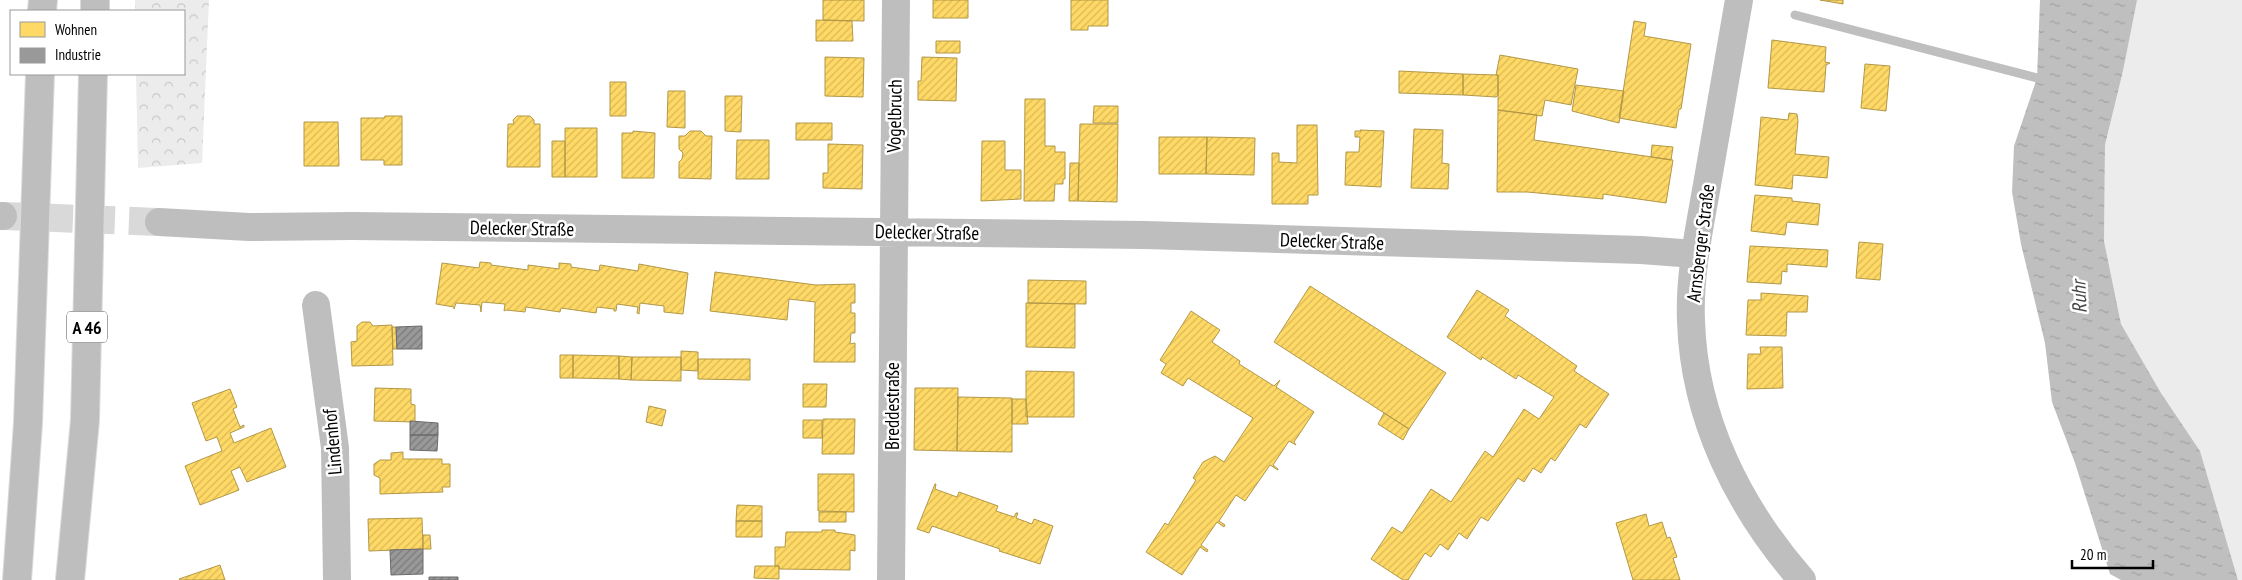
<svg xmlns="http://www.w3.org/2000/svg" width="2242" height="580" viewBox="0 0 2242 580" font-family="'PT Sans Narrow',sans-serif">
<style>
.green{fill:#ececec}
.forest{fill:url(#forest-crowns)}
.water{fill:url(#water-ripples)}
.homes{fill:url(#homes-hatch);stroke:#b29847}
.industry{fill:url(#industry-hatch);stroke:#6b6b6b}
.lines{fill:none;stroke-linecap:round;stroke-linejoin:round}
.stream{stroke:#bfbfbf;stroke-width:9}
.minor-tunnel{stroke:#d9d9d9;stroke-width:28;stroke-dasharray:28 14;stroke-linecap:butt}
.highway-casing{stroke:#dbdbdb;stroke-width:30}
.minor{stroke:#bebebe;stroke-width:28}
.highway{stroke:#bebebe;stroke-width:28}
.labels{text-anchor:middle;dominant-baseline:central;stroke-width:5;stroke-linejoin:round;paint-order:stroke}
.shield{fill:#fff;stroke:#4c4c4c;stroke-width:1}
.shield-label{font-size:18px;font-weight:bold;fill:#000}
.street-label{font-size:19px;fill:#000;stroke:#fff}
.water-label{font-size:20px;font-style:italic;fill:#444;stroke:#fff}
</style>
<defs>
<pattern id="forest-crowns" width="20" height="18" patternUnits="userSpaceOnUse" patternTransform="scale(1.25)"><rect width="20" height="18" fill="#ececec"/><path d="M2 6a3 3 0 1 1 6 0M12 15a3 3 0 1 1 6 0" fill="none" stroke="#c9c9c9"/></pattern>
<pattern id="water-ripples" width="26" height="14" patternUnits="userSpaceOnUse" patternTransform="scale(1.25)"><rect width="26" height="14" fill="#bfbfbf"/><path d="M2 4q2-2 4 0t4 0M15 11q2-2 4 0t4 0" fill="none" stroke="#a2a2a2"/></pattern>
<pattern id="homes-hatch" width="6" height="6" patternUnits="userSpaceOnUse" patternTransform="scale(1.25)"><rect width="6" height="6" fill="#ffd966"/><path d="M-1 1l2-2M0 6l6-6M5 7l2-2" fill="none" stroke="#d9b857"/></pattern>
<pattern id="industry-hatch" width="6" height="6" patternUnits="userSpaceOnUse" patternTransform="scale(1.25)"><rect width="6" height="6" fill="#999"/><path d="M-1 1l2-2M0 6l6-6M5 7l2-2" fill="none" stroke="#7a7a7a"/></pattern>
</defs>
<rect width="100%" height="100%" fill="#fff"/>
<!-- green -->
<path class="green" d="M 2136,0 L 2242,0 L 2242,580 L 2238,580 L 2200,451 L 2161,393 L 2121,324 L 2104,241 L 2105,145 L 2123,71 Z"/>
<!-- forest -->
<path class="forest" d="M 135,0 L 209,0 L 202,163 L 138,168 L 136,74 L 184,74 L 184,11 L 135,11 Z"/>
<!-- water -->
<path class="water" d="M 2040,0 L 2137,0 L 2123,71 L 2105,145 L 2104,241 L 2121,324 L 2161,393 L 2200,451 L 2238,580 L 2121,580 L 2110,574 L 2075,463 L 2052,402 L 2045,343 L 2021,244 L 2012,192 L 2014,146 L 2037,78 Z"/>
<!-- homes -->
<path class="homes" d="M 823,0 L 864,0 L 864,21 L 823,20 Z
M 933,0 L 968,0 L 968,18 L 933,18 Z
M 1071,0 L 1108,0 L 1108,26 L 1088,26 L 1088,30 L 1071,30 Z
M 1820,0 L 1843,0 L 1843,4 Z
M 816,20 L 852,21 L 853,41 L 816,41 Z
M 1634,21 L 1646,23 L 1644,36 L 1691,44 L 1681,109 L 1679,109 L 1676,128 L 1619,118 Z
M 1772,40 L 1826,47 L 1825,62 L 1830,63 L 1826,65 L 1824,92 L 1768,88 Z
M 936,41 L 960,41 L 960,53 L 936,53 Z
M 1500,55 L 1578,69 L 1571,105 L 1545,100 L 1542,116 L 1498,110 L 1498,75 L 1496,75 Z
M 825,57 L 864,58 L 863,97 L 825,96 Z
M 922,57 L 957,58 L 956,101 L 918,100 L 918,81 L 921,81 Z
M 1865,64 L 1890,66 L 1886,111 L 1861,108 Z
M 1399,71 L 1463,74 L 1463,95 L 1399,93 Z
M 1463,74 L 1498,75 L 1498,95 L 1496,97 L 1463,95 Z
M 610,82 L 626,82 L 626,116 L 610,116 Z
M 1576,85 L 1624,91 L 1619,123 L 1572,111 Z
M 668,91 L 685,91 L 685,128 L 667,127 Z
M 725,96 L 742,96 L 741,132 L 725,131 Z
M 1025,99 L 1045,99 L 1045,146 L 1055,146 L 1055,152 L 1065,152 L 1065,179 L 1063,179 L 1063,184 L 1055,184 L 1054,201 L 1024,201 Z
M 1094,106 L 1118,106 L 1118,123 L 1093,123 Z
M 1498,110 L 1537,115 L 1534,140 L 1673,160 L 1666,203 L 1603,194 L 1603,199 L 1527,192 L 1497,192 Z
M 1789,113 L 1797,114 L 1798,121 L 1795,154 L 1829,157 L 1827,178 L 1793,175 L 1792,189 L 1755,185 L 1761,117 L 1788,120 Z
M 385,116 L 402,116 L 402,165 L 384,165 L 384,160 L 361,160 L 361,118 L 384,118 Z
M 517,116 L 530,116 L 534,120 L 534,124 L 540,124 L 540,167 L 507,167 L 508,124 L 514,124 L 513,120 Z
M 304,122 L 338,122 L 339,166 L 304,166 Z
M 796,123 L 832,123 L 832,140 L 796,140 Z
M 1080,124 L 1118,124 L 1117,202 L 1078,201 Z
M 1297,125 L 1317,125 L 1318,195 L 1308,195 L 1308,204 L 1272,204 L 1272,153 L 1279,153 L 1279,162 L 1297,163 Z
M 565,128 L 597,128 L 597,177 L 565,177 Z
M 1414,129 L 1443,130 L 1442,163 L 1449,164 L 1448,189 L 1411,188 Z
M 1360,130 L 1384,131 L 1381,187 L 1345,185 L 1346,152 L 1359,152 L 1360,137 L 1355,137 L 1355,131 L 1361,131 Z
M 633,131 L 655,133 L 654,178 L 622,178 L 622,133 L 633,133 Z
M 690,131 L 701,131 L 706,136 L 712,136 L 711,179 L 679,178 L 679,162 L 682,159 L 683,153 L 679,149 L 679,136 L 685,136 Z
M 1159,137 L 1207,137 L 1206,174 L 1159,174 Z
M 1207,137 L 1255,138 L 1254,175 L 1206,174 Z
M 737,140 L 769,140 L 769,179 L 736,179 Z
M 552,141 L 565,141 L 565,177 L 552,177 Z
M 982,141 L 1005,141 L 1005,170 L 1021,170 L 1021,199 L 981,201 Z
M 828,144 L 863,145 L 862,189 L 823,188 L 823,173 L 828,173 Z
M 1652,145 L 1673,147 L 1671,160 L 1651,157 Z
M 1070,163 L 1079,163 L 1078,201 L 1069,201 Z
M 1755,195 L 1792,198 L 1792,201 L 1820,204 L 1818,225 L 1787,222 L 1785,235 L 1751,231 Z
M 1859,242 L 1883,244 L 1880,280 L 1856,278 Z
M 1750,246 L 1828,250 L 1827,267 L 1787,264 L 1787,272 L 1782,271 L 1781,284 L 1747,282 Z
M 480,262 L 491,263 L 491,265 L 528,270 L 528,265 L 559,269 L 559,263 L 571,264 L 571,267 L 599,271 L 600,265 L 638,271 L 639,264 L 688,273 L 683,314 L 664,312 L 664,306 L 640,303 L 639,314 L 637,313 L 638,307 L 617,304 L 616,311 L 614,311 L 614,309 L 597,307 L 596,313 L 561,308 L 560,312 L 526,307 L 525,312 L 506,310 L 504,311 L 505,304 L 482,302 L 481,312 L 480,305 L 456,303 L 454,309 L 454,307 L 436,304 L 442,263 L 479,268 Z
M 715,272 L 816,285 L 855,284 L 855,303 L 851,303 L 851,313 L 855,313 L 855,333 L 851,333 L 850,344 L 855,343 L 855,362 L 814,362 L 815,302 L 789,299 L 787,320 L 710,311 Z
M 1028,280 L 1086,281 L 1086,304 L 1028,303 Z
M 1310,286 L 1446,373 L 1409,429 L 1274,342 Z
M 1477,290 L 1509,310 L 1505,316 L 1577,366 L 1574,371 L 1609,394 L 1586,428 L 1580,424 L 1555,461 L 1551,458 L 1541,473 L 1533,468 L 1524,482 L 1518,478 L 1488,521 L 1481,517 L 1467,539 L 1459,533 L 1448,550 L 1440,544 L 1431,557 L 1425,553 L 1408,580 L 1403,580 L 1371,559 L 1392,527 L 1402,533 L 1431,489 L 1451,502 L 1485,451 L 1493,457 L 1524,409 L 1539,419 L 1554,397 L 1518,375 L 1516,379 L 1482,357 L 1481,360 L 1447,337 Z
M 1761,293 L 1808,296 L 1807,312 L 1787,312 L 1786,336 L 1746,335 L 1748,300 L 1761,300 Z
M 1026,303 L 1075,304 L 1075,348 L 1026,347 Z
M 1191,311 L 1220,330 L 1212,342 L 1240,361 L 1239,364 L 1274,386 L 1280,380 L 1276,387 L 1314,412 L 1294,442 L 1296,445 L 1289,441 L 1273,465 L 1278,469 L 1278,470 L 1270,465 L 1245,501 L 1236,495 L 1219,521 L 1225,525 L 1224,527 L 1217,522 L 1201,545 L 1208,550 L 1207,552 L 1200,547 L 1182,575 L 1146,552 L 1165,523 L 1168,525 L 1196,480 L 1193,478 L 1203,462 L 1215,456 L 1224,462 L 1253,418 L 1188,378 L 1183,386 L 1161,373 L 1166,364 L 1160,360 Z
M 362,322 L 370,322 L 373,326 L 392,325 L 393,365 L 352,366 L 351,342 L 357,341 L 357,326 Z
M 392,327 L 396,327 L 397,349 L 393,349 Z
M 1760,347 L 1782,347 L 1783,388 L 1747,389 L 1748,354 L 1761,354 Z
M 681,351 L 698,352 L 698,371 L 681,370 Z
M 560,355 L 573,355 L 573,378 L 560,378 Z
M 573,355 L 619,356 L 619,379 L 573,378 Z
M 619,356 L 632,357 L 631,380 L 619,379 Z
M 632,357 L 681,357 L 681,381 L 631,380 Z
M 698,359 L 750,359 L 750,380 L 698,379 Z
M 1026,371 L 1074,372 L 1074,417 L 1026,417 Z
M 803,384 L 827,384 L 826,407 L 803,407 Z
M 375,388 L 411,389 L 411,404 L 415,405 L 415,422 L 374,421 Z
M 915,388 L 958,388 L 957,451 L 914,450 Z
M 230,389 L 237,407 L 233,409 L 240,427 L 244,425 L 244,427 L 230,433 L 234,443 L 271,428 L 286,467 L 247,482 L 240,467 L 231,471 L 239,490 L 200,505 L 185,466 L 222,451 L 217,437 L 206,441 L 192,403 Z
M 958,397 L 1012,398 L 1012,452 L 957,451 Z
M 1012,399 L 1026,399 L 1028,424 L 1012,424 Z
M 649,406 L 666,410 L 662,426 L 646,422 Z
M 1384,413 L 1409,429 L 1403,440 L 1378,424 Z
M 823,419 L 855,419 L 854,454 L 822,454 Z
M 803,420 L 822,420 L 822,438 L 803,438 Z
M 403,452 L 403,459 L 442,459 L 442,464 L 450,464 L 450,487 L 442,487 L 443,492 L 380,494 L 380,478 L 374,475 L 374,464 L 380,460 L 391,460 L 391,453 Z
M 818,474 L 854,474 L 854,512 L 818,511 Z
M 935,484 L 936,484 L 935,489 L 957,497 L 959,492 L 998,506 L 996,511 L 1014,517 L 1016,513 L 1018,513 L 1016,518 L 1032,524 L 1034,519 L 1053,526 L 1040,564 L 999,551 L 1000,549 L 932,526 L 929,533 L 917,529 Z
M 737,505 L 762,506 L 762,521 L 736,521 Z
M 819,512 L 846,512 L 846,522 L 819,522 Z
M 1646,514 L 1649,526 L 1662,522 L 1667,538 L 1670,537 L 1677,557 L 1673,558 L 1680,580 L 1633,580 L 1616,523 Z
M 422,518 L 423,549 L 369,551 L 368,519 Z
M 736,521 L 762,521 L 762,537 L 736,537 Z
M 822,530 L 835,530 L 835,532 L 855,535 L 855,551 L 850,550 L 850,570 L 779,569 L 779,566 L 775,566 L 775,547 L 785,547 L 786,532 L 822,532 Z
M 423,535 L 430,535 L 431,549 L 423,549 Z
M 220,565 L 225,580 L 180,580 L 179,579 Z
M 755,566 L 779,566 L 779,579 L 754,578 Z"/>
<!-- industry -->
<path class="industry" d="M 422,326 L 422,349 L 397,349 L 396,327 Z
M 410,421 L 438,423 L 438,435 L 410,435 Z
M 410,435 L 438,435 L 437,451 L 410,450 Z
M 423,549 L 423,574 L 391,575 L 390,550 Z
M 429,577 L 458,577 L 458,580 L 429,580 Z"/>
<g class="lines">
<!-- stream -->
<path class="stream" d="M 1795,15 L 2049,81"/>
<!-- minor-tunnel -->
<path class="minor-tunnel" d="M 3,216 L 159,222"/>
<defs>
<path id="highway" d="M 42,11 L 43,0
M 95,11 L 95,0
M 17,580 L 28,423 L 40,74
M 70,580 L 85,420 L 93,74"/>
</defs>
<!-- highway casing -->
<use href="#highway" class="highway-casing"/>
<!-- minor -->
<path class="minor" d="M 1739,0 C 1729,60 1718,119 1708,179 C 1700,226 1689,273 1691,321 C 1694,419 1739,508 1802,580
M 0,216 L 3,216
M 159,222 L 249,227 L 352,226 L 1145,235 L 1641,250 L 1695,254
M 316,305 L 335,448 L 337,580
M 891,580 L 896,0"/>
<!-- highway -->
<use href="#highway" class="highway"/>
</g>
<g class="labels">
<!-- shield labels -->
<rect class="shield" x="67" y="311.5" width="40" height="31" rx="4"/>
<g class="shield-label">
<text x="87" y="327">A 46</text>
</g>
<!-- street labels -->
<g class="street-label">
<text transform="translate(894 116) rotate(-89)">Vogelbruch</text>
<text transform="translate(522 228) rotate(1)">Delecker Straße</text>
<text transform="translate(927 232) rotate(1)">Delecker Straße</text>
<text transform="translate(1332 241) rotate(2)">Delecker Straße</text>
<text transform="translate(1700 243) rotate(-83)">Arnsberger Straße</text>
<text transform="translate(892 406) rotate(-90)">Breddestraße</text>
<text transform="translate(332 442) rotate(-95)">Lindenhof</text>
</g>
<!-- water labels -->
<g class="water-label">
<text transform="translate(2079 297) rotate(-93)">Ruhr</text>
</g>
</g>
<!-- legend -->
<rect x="10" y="10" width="175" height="65" fill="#ffffff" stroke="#999999"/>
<rect x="20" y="22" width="25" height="15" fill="#ffd966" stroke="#999999"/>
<text x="55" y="35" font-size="15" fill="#000000">Wohnen</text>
<rect x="20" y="48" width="25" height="15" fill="#999999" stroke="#999999"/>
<text x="55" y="60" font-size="15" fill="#000000">Industrie</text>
<!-- scale -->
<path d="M2072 560v8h81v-8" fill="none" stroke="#000000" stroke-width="2.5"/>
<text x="2080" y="560" font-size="15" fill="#000000" stroke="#ffffff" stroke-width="4" paint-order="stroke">20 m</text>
</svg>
